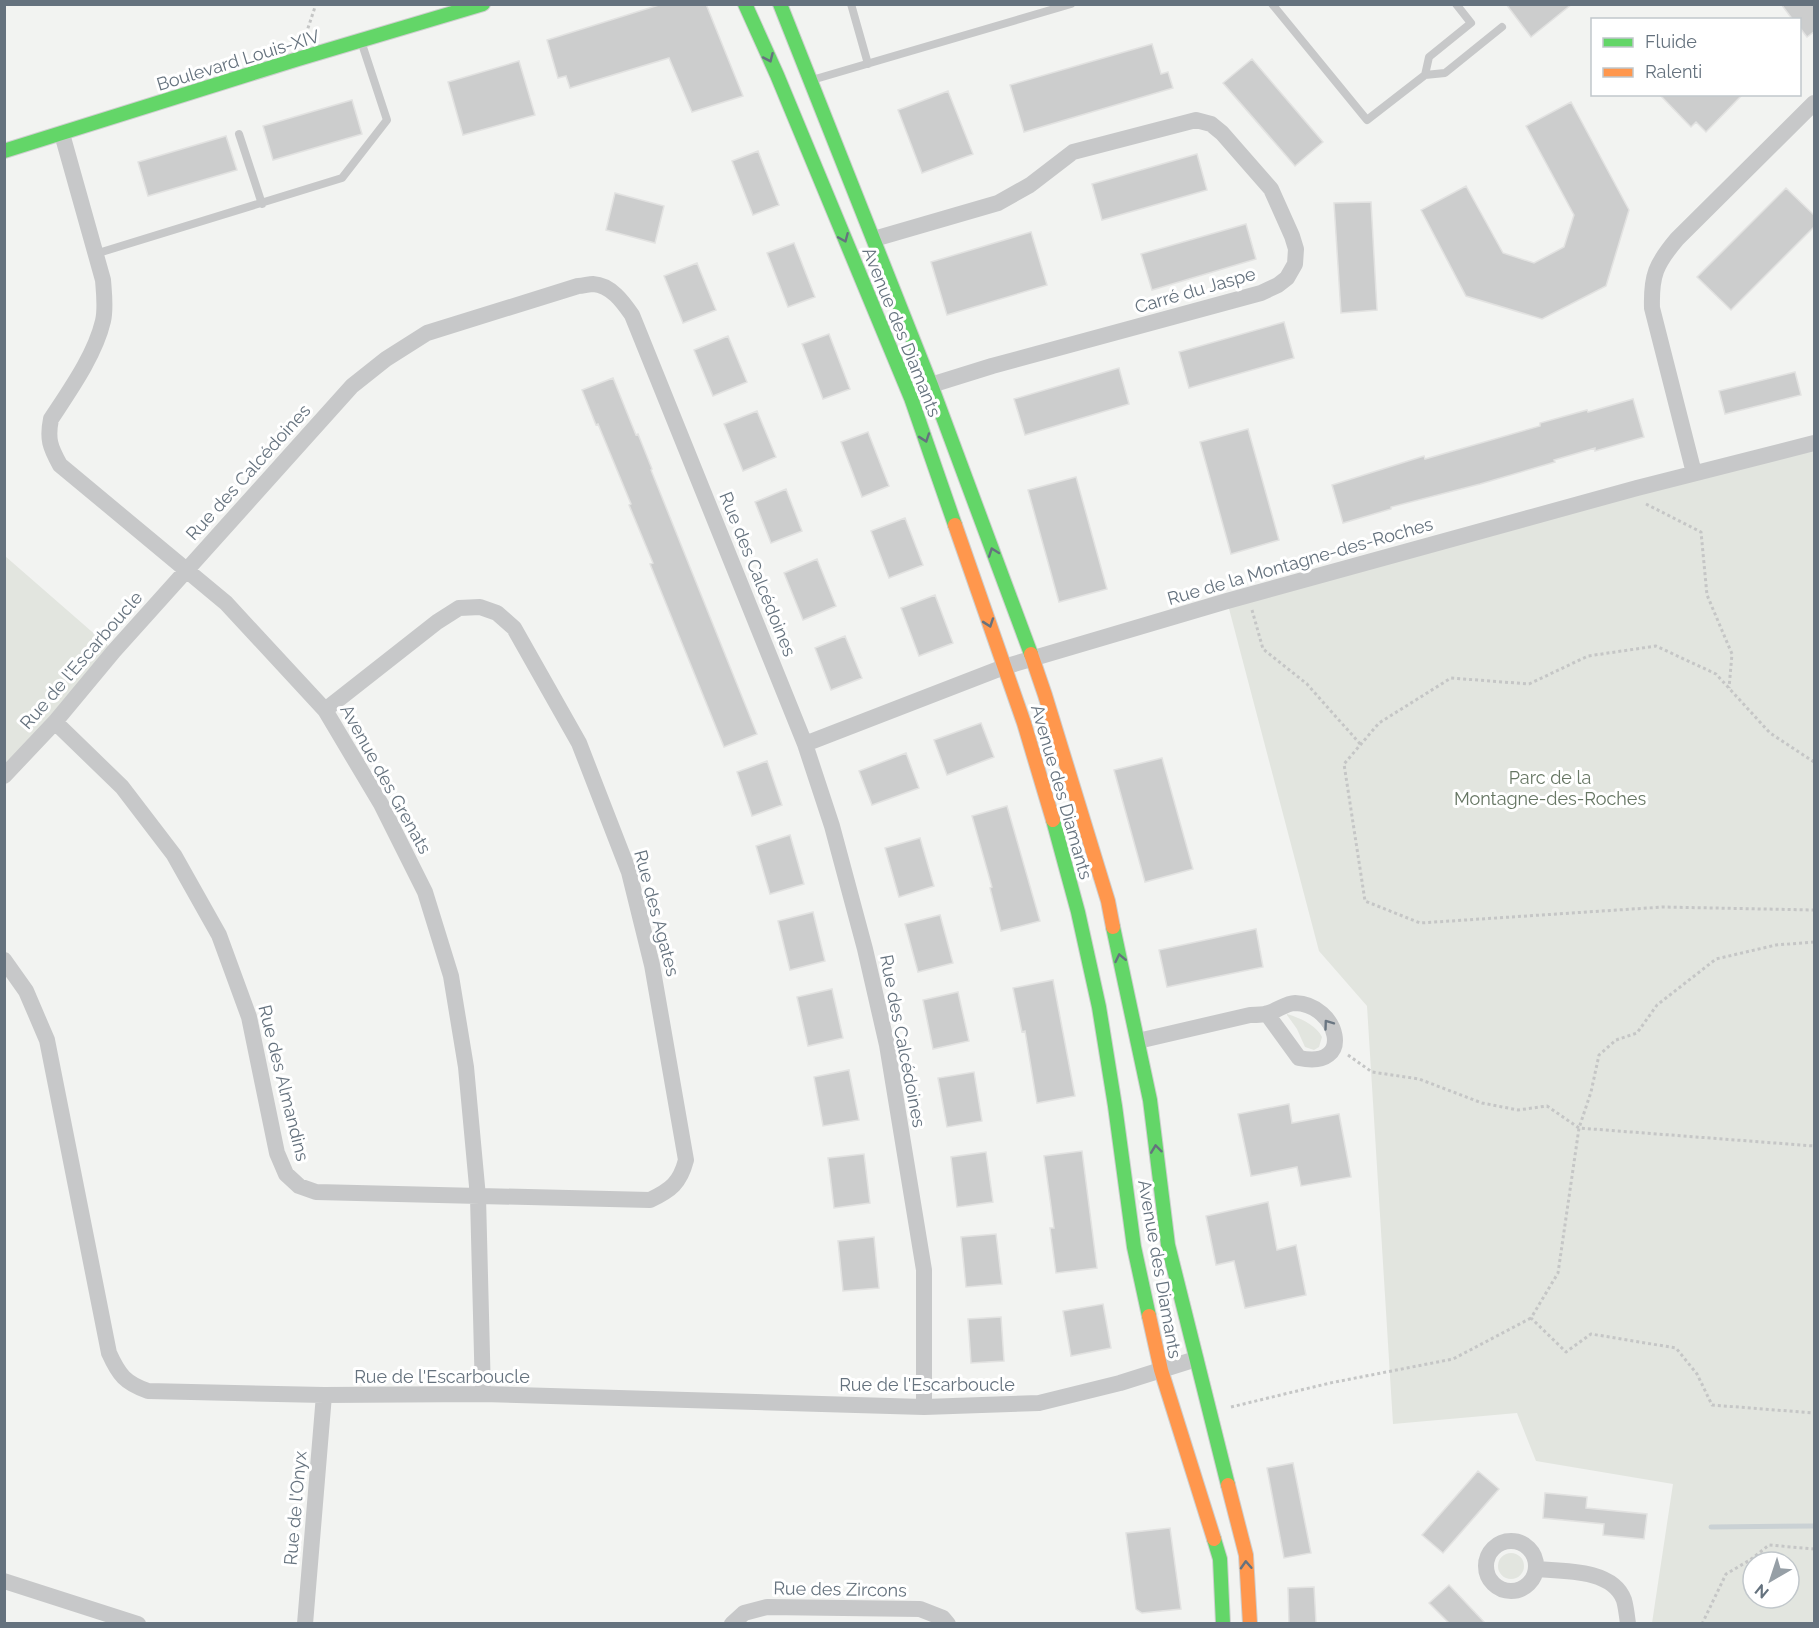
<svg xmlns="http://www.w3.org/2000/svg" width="1819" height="1628" viewBox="0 0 1819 1628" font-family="Raleway,sans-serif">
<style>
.green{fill:#e2e5df;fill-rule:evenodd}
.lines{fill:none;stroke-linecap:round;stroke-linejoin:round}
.stream{stroke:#cad1d4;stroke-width:5}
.building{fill:#cccdcd;stroke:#e2e2e1;stroke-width:1.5}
.fast-casing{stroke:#cecfcf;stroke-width:16}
.slow-casing{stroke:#cecfcf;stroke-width:16}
.path{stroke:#c5c6c6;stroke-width:3;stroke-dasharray:3 3;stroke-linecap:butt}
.lane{stroke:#c7c8c9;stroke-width:8}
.street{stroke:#c7c8c9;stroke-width:16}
.fast{stroke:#63d668;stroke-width:14}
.slow{stroke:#ff974d;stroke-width:14}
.oneway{stroke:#65727e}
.oneway2{stroke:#6a7682}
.labels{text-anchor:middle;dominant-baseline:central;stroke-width:6;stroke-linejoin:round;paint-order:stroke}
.street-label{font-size:18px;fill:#65727e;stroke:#fff}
.park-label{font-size:18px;fill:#667663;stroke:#fff}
</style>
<rect width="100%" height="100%" fill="#f2f3f1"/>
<!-- green -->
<path class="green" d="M 1814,443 L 1814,1623 L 1652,1623 L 1673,1484 L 1536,1461 L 1517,1413 L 1393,1424 L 1367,1006 L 1319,951 L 1227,601 ZM 1753,1562 L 1789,1562 L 1789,1598 L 1753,1598 Z
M 5,556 L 114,651 L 5,776 Z
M 1287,1014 C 1300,1018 1316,1025 1322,1037 L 1319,1047 L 1314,1050 L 1305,1047 L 1297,1029 L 1287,1015 Z
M1498 1566a13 13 0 1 1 26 0a13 13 0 1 1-26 0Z"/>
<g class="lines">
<!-- stream -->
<path class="stream" d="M 1711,1527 L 1814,1526"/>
</g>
<!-- building -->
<path class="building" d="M 662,4 L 706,4 L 743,96 L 692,112 L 669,58 L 570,88 L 566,76 L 558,78 L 547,40 Z
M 1506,4 L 1572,4 L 1531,37 Z
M 1781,4 L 1815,4 L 1815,31 L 1807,37 L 1800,28 L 1800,20 L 1793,20 Z
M 1152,44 L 1161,74 L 1168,72 L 1173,88 L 1024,132 L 1010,85 Z
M 1252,59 L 1323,142 L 1295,166 L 1223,83 Z
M 519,61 L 535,115 L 463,135 L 448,82 Z
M 948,91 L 973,154 L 922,173 L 898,110 Z
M 1659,94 L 1743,94 L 1706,132 L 1696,122 L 1691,127 Z
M 352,100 L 362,134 L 273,160 L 263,126 Z
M 1571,102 L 1629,210 L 1606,286 L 1542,319 L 1466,296 L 1421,210 L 1466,186 L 1503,253 L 1534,263 L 1564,247 L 1574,215 L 1526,126 Z
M 226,136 L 237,170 L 148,196 L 138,162 Z
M 758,151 L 779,205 L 753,215 L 732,161 Z
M 1197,154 L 1207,190 L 1102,220 L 1092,184 Z
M 1786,188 L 1815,216 L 1815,226 L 1731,310 L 1697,277 Z
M 615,193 L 664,206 L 655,243 L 606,230 Z
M 1371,202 L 1377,310 L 1341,313 L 1334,203 Z
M 1246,224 L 1256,259 L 1152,290 L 1141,254 Z
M 1031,232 L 1047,285 L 947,315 L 931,262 Z
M 794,243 L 815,297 L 788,307 L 767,253 Z
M 697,263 L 716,310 L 683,323 L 664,276 Z
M 1284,322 L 1294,358 L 1189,388 L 1179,352 Z
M 829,334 L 850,389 L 823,399 L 802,344 Z
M 728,336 L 747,382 L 713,396 L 694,350 Z
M 1119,368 L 1129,404 L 1025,435 L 1014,399 Z
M 1795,372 L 1801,395 L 1725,414 L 1719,391 Z
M 613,378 L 636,435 L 638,434 L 652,469 L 651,470 L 757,734 L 724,747 L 650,564 L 653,563 L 629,505 L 631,504 L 598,424 L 596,425 L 582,390 Z
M 1633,399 L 1644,437 L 1595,451 L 1595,448 L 1554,460 L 1555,462 L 1480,484 L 1391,507 L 1391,509 L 1343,523 L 1332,485 L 1424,456 L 1425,459 L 1540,426 L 1540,423 L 1587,410 L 1588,412 Z
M 757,411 L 776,457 L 743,471 L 724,424 Z
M 1248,429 L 1279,540 L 1231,554 L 1200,442 Z
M 868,432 L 889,486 L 862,497 L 841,442 Z
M 1076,477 L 1107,589 L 1059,602 L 1028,490 Z
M 786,489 L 802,531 L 771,543 L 755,502 Z
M 905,518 L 923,565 L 889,578 L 871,531 Z
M 817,559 L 836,606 L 803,620 L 784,573 Z
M 935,595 L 953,643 L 919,656 L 901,608 Z
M 845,636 L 862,678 L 831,690 L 815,648 Z
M 981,723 L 994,757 L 947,775 L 934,740 Z
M 906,753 L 919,788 L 872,805 L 859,771 Z
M 1162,758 L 1193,869 L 1145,882 L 1114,770 Z
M 767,761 L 782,805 L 752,816 L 737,772 Z
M 1007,806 L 1040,921 L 1001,931 L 990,888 L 992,887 L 972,816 Z
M 790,835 L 804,884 L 770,894 L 756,846 Z
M 920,838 L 934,886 L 899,897 L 885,848 Z
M 813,912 L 825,961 L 790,970 L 778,921 Z
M 940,915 L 953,963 L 918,972 L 905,924 Z
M 1256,929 L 1263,967 L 1167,987 L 1159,950 Z
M 1053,980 L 1075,1096 L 1037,1103 L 1025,1031 L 1022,1032 L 1013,988 Z
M 832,989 L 843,1038 L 808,1046 L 797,997 Z
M 958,992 L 969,1041 L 933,1049 L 923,1000 Z
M 849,1070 L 859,1120 L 823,1126 L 814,1077 Z
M 974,1072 L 982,1121 L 947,1127 L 938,1078 Z
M 1289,1104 L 1292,1123 L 1339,1114 L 1351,1177 L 1301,1186 L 1297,1167 L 1251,1176 L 1238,1114 Z
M 1082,1151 L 1097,1268 L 1056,1273 L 1050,1228 L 1054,1228 L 1044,1156 Z
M 986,1152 L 993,1202 L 957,1207 L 951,1157 Z
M 864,1154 L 870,1203 L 834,1208 L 828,1158 Z
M 1268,1202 L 1277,1250 L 1296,1245 L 1306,1295 L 1245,1308 L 1234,1261 L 1216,1265 L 1206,1216 Z
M 996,1234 L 1002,1284 L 966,1287 L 961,1237 Z
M 874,1237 L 879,1288 L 843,1291 L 838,1241 Z
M 1103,1304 L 1111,1348 L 1071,1356 L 1063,1311 Z
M 1001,1317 L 1004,1361 L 971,1363 L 968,1319 Z
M 1293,1463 L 1311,1553 L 1284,1558 L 1267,1468 Z
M 1478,1471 L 1499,1489 L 1443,1553 L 1422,1535 Z
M 1545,1493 L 1587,1497 L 1586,1508 L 1647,1514 L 1644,1539 L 1603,1535 L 1604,1524 L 1543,1518 Z
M 1170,1528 L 1181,1609 L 1142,1613 L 1136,1609 L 1126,1533 Z
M 1449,1585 L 1485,1623 L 1449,1623 L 1429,1603 Z
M 1314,1587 L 1316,1623 L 1289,1623 L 1288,1588 Z"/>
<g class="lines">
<defs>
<path id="fast" d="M 745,4 L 777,75 L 911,398 L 955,525
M 780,4 L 931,385 L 1031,654
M 4,151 L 298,59 L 483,4
M 1053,820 L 1078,912 L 1099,1007 L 1115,1106 L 1134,1247 L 1149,1316
M 1113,927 L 1150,1100 L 1168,1245 L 1228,1485
M 1214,1539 L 1220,1559 L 1223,1624"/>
<path id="slow" d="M 955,525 L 1024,723 L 1053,820
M 1031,654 L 1045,695 L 1108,901 L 1113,927
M 1149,1316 L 1161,1370 L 1214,1539
M 1228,1485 L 1246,1555 L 1250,1624"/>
</defs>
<!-- fast casing -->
<use href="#fast" class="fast-casing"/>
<!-- slow casing -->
<use href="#slow" class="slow-casing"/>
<!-- path -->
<path class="path" d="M 306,34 L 316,4
M 1646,504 L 1701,532 L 1707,595 L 1732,654 L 1729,688
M 1252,610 L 1263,649 L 1307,684 L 1361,745
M 1814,762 L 1770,733 L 1716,674 L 1656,646 L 1588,656 L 1529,684 L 1451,678 L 1379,723 L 1344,764 L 1365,901 L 1420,923 L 1663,907 L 1814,910
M 1814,942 L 1776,945 L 1716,959 L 1657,1005 L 1637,1033 L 1616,1040 L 1599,1055 L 1591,1092 L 1579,1128 L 1558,1273 L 1531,1318 L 1566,1352 L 1591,1334 L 1676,1348 L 1697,1374 L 1712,1405 L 1814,1413
M 1348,1055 L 1372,1072 L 1419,1079 L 1482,1103 L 1518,1110 L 1547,1106 L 1579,1128 L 1814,1146
M 1231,1407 L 1330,1383 L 1453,1359 L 1531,1318
M 1702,1624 L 1726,1574 L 1750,1560 L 1769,1545 L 1814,1549"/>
<!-- lane -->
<path class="lane" d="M 851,4 L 868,64
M 1272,4 L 1367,120 L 1425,75 L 1429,57 L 1471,23 L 1456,4
M 1425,75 L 1445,73 L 1502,27
M 812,80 L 1071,4
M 239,134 L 262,204
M 95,254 L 342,178 L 387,120 L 361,41"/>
<!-- street -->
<path class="street" d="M 62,134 L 103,280 C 104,293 106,308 103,321 C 95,355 70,390 51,419 C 47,439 50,447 60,465 L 226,603 L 325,710 L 381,804 L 425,892 L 451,976 L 466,1067 L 478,1197 L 483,1394
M 874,239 L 998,203 L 1030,185 L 1073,152 L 1196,120 L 1211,124 L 1222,133 L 1271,189 L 1292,236 L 1296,249 L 1295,264 L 1287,278 L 1278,285 L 1261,293 L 992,366 L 931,385
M 1694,473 L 1652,308 C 1651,275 1656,264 1677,239 L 1814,103
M 55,722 L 122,787 L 174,855 L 219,935 L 249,1017 L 277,1153 L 286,1174 L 299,1186 L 316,1192 L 650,1200 C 671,1190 680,1183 686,1160 L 652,965 L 629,872 L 579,743 L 514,628 L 497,613 L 480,607 L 459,608 L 437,622 L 325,710
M 805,744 L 1004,667 L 1227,601 L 1637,488 L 1814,443
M 4,776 L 55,722 L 114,651 L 352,386 L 386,359 L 427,333 L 578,286 C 583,286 589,284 593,284 C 611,285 623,302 632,315 L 805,744 L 832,826 L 865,949 L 887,1045 L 924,1270 L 924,1407
M 4,960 L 26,991 L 47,1040 L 109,1353 C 119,1375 125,1383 148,1391 L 324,1395 L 483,1394 L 924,1407 L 1039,1403 L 1120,1383 L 1196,1359
M 1138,1041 L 1250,1015 C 1256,1015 1263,1015 1268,1013 C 1277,1011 1286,1003 1295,1003 C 1338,1004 1356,1070 1299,1058 L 1267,1014
M1486 1566a25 25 0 1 1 50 0a25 25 0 1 1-50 0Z
M 1536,1569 C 1563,1571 1613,1569 1624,1600 C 1626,1607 1627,1616 1628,1624
M 4,1581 L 138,1624
M 305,1624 L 324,1395
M 732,1624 L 744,1613 L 767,1607 L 920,1609 L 943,1618 L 948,1624"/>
<!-- fast -->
<use href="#fast" class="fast"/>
<!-- slow -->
<use href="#slow" class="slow"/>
</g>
<!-- one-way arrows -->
<defs><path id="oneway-chevron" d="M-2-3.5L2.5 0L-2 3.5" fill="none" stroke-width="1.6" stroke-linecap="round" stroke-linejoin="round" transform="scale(1.5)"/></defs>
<g class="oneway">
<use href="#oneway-chevron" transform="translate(769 58) rotate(66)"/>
<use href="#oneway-chevron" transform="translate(844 238) rotate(67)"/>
<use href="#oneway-chevron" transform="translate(925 438) rotate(71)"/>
<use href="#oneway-chevron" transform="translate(993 552) rotate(-110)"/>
<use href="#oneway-chevron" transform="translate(989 623) rotate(71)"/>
<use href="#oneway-chevron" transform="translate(1120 958) rotate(-102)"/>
<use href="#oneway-chevron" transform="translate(1156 1149) rotate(-97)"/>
<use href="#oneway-chevron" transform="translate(1246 1565) rotate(-93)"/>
</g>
<use class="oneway2" href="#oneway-chevron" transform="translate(1328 1024) rotate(-126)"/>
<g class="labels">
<!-- street labels -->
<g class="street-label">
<text transform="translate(238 60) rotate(-17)">Boulevard Louis-XIV</text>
<text transform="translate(1195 290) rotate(-16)">Carré du Jaspe</text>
<text transform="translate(902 332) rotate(68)">Avenue des Diamants</text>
<text transform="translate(248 472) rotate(-48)">Rue des Calcédoines</text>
<text transform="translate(1300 561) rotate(-16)">Rue de la Montagne-des-Roches</text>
<text transform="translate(758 574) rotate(68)">Rue des Calcédoines</text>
<text transform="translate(81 660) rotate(-49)">Rue de l'Escarboucle</text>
<text transform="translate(386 779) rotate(61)">Avenue des Grenats</text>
<text transform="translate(1062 792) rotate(74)">Avenue des Diamants</text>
<text transform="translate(657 913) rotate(75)">Rue des Agates</text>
<text transform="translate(903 1041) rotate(79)">Rue des Calcédoines</text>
<text transform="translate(284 1083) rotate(76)">Rue des Almandins</text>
<text transform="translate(1160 1269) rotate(80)">Avenue des Diamants</text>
<text x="442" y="1376">Rue de l'Escarboucle</text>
<text x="927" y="1384">Rue de l'Escarboucle</text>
<text transform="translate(295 1508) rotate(-85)">Rue de l'Onyx</text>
<text transform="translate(840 1589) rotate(1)">Rue des Zircons</text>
</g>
<!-- park labels -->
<g class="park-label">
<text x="1550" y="777">Parc de la<tspan x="1550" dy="21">Montagne-des-Roches</tspan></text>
</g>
</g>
<!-- border -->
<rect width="1819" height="1628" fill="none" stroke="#65727e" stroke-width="12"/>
<!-- legend -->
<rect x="1591" y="18" width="210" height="78" fill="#ffffff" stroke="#c1c7cb" stroke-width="1.5"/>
<rect x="1603" y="38" width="30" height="9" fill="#63d668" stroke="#c1c7cb" stroke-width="1.5"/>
<text x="1645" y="48" font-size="18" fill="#65727e">Fluide</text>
<rect x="1603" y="68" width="30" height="9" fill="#ff974d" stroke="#c1c7cb" stroke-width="1.5"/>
<text x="1645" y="78" font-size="18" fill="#65727e">Ralenti</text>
<!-- north arrow -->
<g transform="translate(1771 1580) rotate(219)"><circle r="28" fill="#ffffff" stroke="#c1c7cb" stroke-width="1.5"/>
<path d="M0-4.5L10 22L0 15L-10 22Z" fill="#969fa6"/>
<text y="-9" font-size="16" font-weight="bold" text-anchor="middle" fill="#65727e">N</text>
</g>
</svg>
